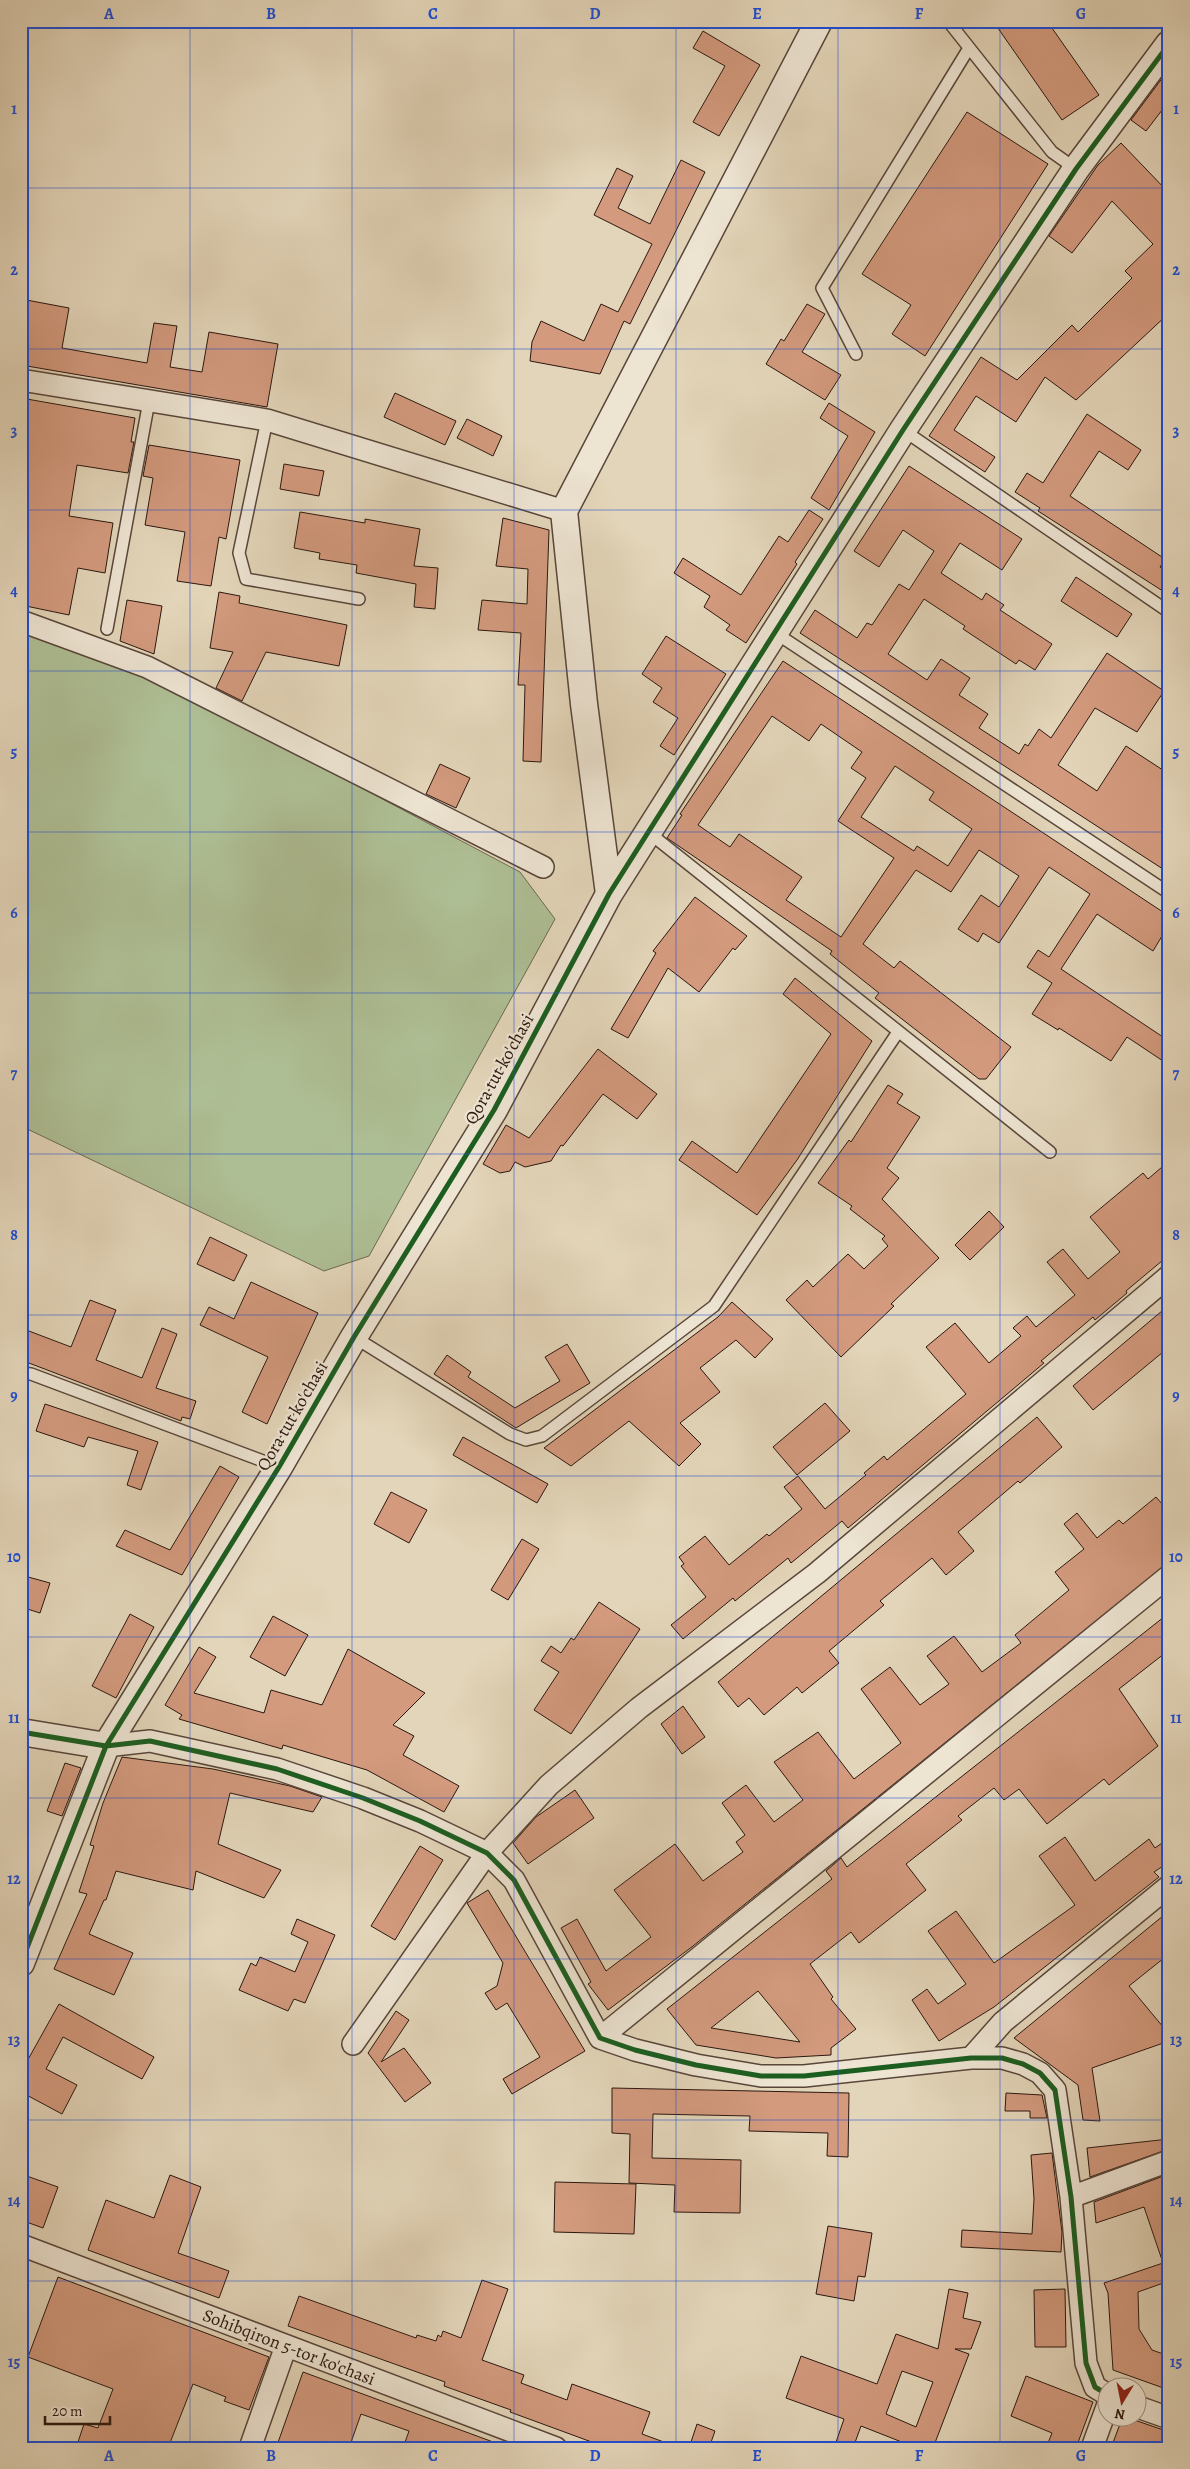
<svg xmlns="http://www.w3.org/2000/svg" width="1190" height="2469" viewBox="0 0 1190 2469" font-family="Alegreya,serif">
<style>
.green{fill:#aebe94;stroke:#6c6a52}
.building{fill:#d39a7e;stroke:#2b170f;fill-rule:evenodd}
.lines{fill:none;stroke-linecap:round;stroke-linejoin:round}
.service-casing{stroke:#59463a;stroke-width:14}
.minor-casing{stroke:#59463a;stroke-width:24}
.tertiary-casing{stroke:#59463a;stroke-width:29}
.service{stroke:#ede4d2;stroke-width:11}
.minor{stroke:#ede4d2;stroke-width:21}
.tertiary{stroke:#ede4d2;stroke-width:26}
.cycleway-casing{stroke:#ede4d2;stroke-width:8}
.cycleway{stroke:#1b5e20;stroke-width:5}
.grid{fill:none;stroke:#1d4ed8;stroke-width:1;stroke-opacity:0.55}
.labels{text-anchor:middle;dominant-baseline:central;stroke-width:4.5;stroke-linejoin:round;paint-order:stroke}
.street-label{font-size:18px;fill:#2b170f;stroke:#ede4d2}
.neatline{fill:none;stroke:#1d4ed8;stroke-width:2}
.grid-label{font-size:16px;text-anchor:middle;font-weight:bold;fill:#1d4ed8}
</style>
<rect width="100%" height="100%" fill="#e3d5b9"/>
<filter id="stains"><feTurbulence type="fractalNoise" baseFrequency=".004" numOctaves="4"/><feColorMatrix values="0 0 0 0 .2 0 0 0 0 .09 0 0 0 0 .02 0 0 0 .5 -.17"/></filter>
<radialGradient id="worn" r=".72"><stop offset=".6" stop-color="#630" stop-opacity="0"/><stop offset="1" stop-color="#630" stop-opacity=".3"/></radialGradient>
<!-- green -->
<path class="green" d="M 21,632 L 141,671 L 520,872 L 555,919 L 369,1256 L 324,1271 L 21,1126 Z"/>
<!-- building -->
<path class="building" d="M 993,21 L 1047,21 L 1099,95 L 1062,120 Z
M 703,31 L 760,65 L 719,136 L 693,122 L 725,66 L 693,48 Z
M 1169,69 L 1169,101 L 1146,131 L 1131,120 Z
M 967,112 L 1048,164 L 925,356 L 892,334 L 911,305 L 862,274 Z
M 1121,143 L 1169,193 L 1169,313 L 1076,400 L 1045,377 L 1016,422 L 976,396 L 954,430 L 995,457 L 985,472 L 929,436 L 981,357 L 1017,380 L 1072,325 L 1078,332 L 1132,278 L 1125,271 L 1153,244 L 1112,201 L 1072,253 L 1049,236 L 1098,165 Z
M 681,160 L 705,172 L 630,324 L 624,321 L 600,374 L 530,361 L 532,342 L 541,321 L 584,341 L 601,304 L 618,312 L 652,244 L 594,215 L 617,168 L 633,176 L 618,208 L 650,224 Z
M 21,299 L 69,308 L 62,348 L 147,363 L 154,323 L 177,326 L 170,367 L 202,372 L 209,332 L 278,344 L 267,407 L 21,365 Z
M 807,304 L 825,314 L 802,352 L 841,375 L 825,400 L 766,364 L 781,339 L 784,341 Z
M 395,393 L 456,421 L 445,445 L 384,417 Z
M 21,398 L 135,418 L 131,442 L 134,442 L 128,473 L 77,465 L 69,516 L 113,523 L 105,573 L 78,568 L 69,615 L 21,605 Z
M 829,403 L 875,432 L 829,510 L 811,498 L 848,436 L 820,418 Z
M 1087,414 L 1141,450 L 1128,470 L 1099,451 L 1070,496 L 1165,559 L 1160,567 L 1169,572 L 1169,595 L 1038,511 L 1040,508 L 1015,492 L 1027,473 L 1043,483 Z
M 467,419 L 502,436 L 493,456 L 457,438 Z
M 149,445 L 240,460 L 226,539 L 219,537 L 211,586 L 177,581 L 185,532 L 145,525 L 153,478 L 143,476 Z
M 284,464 L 324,471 L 319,496 L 280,489 Z
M 909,466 L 1022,539 L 1002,570 L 960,543 L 941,573 L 982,600 L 986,593 L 1004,605 L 1000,610 L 1052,644 L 1035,670 L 1019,660 L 1016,664 L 963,629 L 965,626 L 924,599 L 888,654 L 927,680 L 941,659 L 970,678 L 959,695 L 988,714 L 979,728 L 1019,754 L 1025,744 L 1028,746 L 1039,729 L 1051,738 L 1107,653 L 1164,691 L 1137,732 L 1095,708 L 1058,765 L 1097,791 L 1126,746 L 1169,774 L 1169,873 L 800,633 L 815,610 L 857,638 L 867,623 L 872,625 L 899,584 L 909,590 L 934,551 L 903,530 L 879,567 L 854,551 Z
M 809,510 L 823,519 L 795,562 L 797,564 L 746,643 L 726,630 L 730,625 L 704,607 L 710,596 L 674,573 L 683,558 L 741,595 L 779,536 L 788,542 Z
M 300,512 L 365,523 L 365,519 L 420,529 L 414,566 L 438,568 L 435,609 L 414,607 L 416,584 L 356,573 L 357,565 L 319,559 L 320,553 L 294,548 Z
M 503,518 L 549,530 L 541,762 L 523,761 L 525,685 L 518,685 L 521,633 L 478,630 L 482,600 L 527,604 L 528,569 L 496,566 Z
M 1076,577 L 1132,614 L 1117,637 L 1061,601 Z
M 219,592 L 240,596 L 239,603 L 347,625 L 339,666 L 266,652 L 242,701 L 216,688 L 233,652 L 210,648 Z
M 127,600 L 162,606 L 154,654 L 120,641 Z
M 666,636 L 726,674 L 674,755 L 660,746 L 678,718 L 653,702 L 662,688 L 642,674 Z
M 783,661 L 1169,916 L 1169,941 L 1162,936 L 1153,951 L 1097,914 L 1061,969 L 1169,1041 L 1169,1065 L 1127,1037 L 1111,1061 L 1059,1028 L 1058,1030 L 1032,1014 L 1052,983 L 1027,967 L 1038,950 L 1049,957 L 1090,894 L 1049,867 L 999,943 L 983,933 L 978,942 L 958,929 L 981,895 L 999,907 L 1019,876 L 979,850 L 951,892 L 916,870 L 863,944 L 894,968 L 900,961 L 1011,1047 L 986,1079 L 979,1079 L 875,998 L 879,993 L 830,954 L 832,951 L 667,838 L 682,815 L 680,814 ZM 772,716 L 809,741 L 821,724 L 862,752 L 851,768 L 866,778 L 838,821 L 894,858 L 841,937 L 786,900 L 802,877 L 739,834 L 730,847 L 698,825 ZM 895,766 L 934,792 L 929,800 L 972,829 L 948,866 L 917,846 L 914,851 L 861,817 Z
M 440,764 L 470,778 L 456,808 L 426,794 Z
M 695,897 L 747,936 L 735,950 L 733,948 L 699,992 L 668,968 L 628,1038 L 611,1029 L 656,953 L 653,951 Z
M 795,978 L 872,1041 L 797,1160 L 757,1215 L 679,1160 L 692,1141 L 737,1173 L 831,1034 L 783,994 Z
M 598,1049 L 657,1094 L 637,1119 L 603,1094 L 563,1146 L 561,1145 L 551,1161 L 525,1167 L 515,1162 L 510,1171 L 500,1173 L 483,1164 L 506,1125 L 529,1138 Z
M 888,1085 L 903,1094 L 897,1103 L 920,1117 L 887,1168 L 899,1178 L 882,1199 L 939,1258 L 891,1304 L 894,1306 L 841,1357 L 786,1300 L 807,1280 L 813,1287 L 848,1254 L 864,1269 L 888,1246 L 882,1239 L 885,1236 L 850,1209 L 852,1206 L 818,1183 L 849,1140 L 851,1142 Z
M 1169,1161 L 1169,1255 L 1126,1291 L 1127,1293 L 1095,1320 L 1093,1317 L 1041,1361 L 1044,1363 L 848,1528 L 842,1521 L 791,1563 L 788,1558 L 735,1601 L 733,1598 L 683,1639 L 671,1625 L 706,1597 L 681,1566 L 684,1564 L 679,1557 L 705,1536 L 729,1565 L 767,1534 L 769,1536 L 802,1509 L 784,1487 L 798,1476 L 825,1509 L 866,1475 L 864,1473 L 884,1456 L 887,1460 L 966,1394 L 926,1347 L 955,1323 L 989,1363 L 1021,1336 L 1013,1328 L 1027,1316 L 1036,1327 L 1075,1295 L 1047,1262 L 1063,1249 L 1088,1279 L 1120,1252 L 1090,1217 L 1143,1173 L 1148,1179 Z
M 989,1211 L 1004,1227 L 970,1260 L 955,1245 Z
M 210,1237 L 247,1255 L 234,1281 L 197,1264 Z
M 251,1282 L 318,1313 L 267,1424 L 242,1412 L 268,1357 L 200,1325 L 209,1307 L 234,1319 Z
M 90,1300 L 116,1310 L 96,1360 L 142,1378 L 162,1328 L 177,1334 L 156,1388 L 196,1401 L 190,1419 L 182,1417 L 181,1421 L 21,1360 L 21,1328 L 71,1347 Z
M 732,1302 L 773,1339 L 755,1358 L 736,1340 L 700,1368 L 720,1392 L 680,1423 L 701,1444 L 679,1466 L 629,1421 L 571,1466 L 544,1448 L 718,1317 Z
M 1169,1305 L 1169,1347 L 1093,1410 L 1073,1386 Z
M 567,1344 L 590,1383 L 516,1428 L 434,1374 L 447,1355 L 471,1372 L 468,1377 L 515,1408 L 560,1381 L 545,1357 Z
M 825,1403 L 850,1431 L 797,1475 L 773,1447 Z
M 45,1404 L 158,1442 L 141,1490 L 127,1485 L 138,1451 L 88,1437 L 84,1447 L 36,1431 Z
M 1037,1417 L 1062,1447 L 1020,1483 L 1018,1481 L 958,1532 L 974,1551 L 946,1575 L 932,1558 L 880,1601 L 884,1605 L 829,1651 L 839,1663 L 802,1693 L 797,1687 L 764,1715 L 749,1698 L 738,1707 L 718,1682 Z
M 463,1437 L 548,1484 L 537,1503 L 453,1455 Z
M 220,1466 L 239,1477 L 182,1575 L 116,1546 L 125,1530 L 170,1550 Z
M 391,1492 L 427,1510 L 409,1543 L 374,1524 Z
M 1156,1497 L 1169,1512 L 1169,1562 L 693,1946 L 608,2010 L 588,1984 L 591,1982 L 561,1928 L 577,1919 L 606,1971 L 651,1937 L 614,1890 L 675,1844 L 703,1881 L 743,1852 L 736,1842 L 745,1835 L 722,1803 L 746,1785 L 774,1822 L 803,1800 L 774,1762 L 818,1732 L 854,1779 L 901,1743 L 861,1689 L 890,1667 L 920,1705 L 949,1684 L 927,1656 L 954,1636 L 982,1672 L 1021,1643 L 1015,1635 L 1069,1590 L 1055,1572 L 1084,1549 L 1064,1524 L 1077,1513 L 1097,1538 L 1119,1520 L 1123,1524 Z
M 522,1539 L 539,1549 L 508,1600 L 491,1590 Z
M 21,1575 L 50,1583 L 40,1613 L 21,1607 Z
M 599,1602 L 640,1629 L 571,1734 L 534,1710 L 559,1672 L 541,1661 L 551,1646 L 561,1653 L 571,1638 L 574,1640 Z
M 1169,1613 L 1169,1650 L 1119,1689 L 1158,1746 L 1109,1785 L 1104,1779 L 1047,1824 L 1019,1789 L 1004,1800 L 994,1788 L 958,1816 L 962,1820 L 906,1864 L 926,1890 L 859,1943 L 851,1932 L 810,1964 L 833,1997 L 831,1999 L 856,2029 L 831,2048 L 831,2055 L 776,2058 L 696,2045 L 667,2009 L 832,1879 L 826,1871 L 841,1858 L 847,1867 ZM 758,1991 L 800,2042 L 711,2028 Z
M 130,1614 L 154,1627 L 116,1698 L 92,1686 Z
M 273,1616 L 308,1635 L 285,1676 L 250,1657 Z
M 199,1647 L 216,1657 L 194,1693 L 264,1713 L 271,1690 L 322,1705 L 348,1649 L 425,1693 L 393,1725 L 414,1736 L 403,1755 L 459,1786 L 444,1812 L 367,1770 L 283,1745 L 282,1749 L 179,1719 L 182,1715 L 165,1705 Z
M 683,1706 L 705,1737 L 682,1754 L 661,1724 Z
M 122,1757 L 213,1769 L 290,1786 L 322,1797 L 313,1812 L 230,1793 L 218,1844 L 281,1870 L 264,1898 L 196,1871 L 193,1890 L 116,1871 L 106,1900 L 104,1900 L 89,1934 L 133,1953 L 114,1995 L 54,1969 L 87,1894 L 79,1892 L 94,1846 L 90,1845 L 103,1803 Z
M 65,1763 L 81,1768 L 62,1816 L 47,1811 Z
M 575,1790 L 594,1818 L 528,1864 L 513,1843 L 536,1817 Z
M 1065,1837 L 1095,1881 L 1149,1839 L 1155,1848 L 1169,1838 L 1169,1862 L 1154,1872 L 1159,1877 L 994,2007 L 939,2041 L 912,2000 L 927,1989 L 938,2004 L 966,1984 L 928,1931 L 956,1911 L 994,1963 L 1075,1905 L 1039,1856 Z
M 420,1846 L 443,1860 L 395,1940 L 371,1926 Z
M 488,1890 L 585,2051 L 512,2094 L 503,2079 L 540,2057 L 507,2003 L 496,2010 L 485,1993 L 497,1986 L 503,1963 L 467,1903 Z
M 1169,1911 L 1169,1954 L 1129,1986 L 1169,2034 L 1169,2041 L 1092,2068 L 1100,2121 L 1083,2120 L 1078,2085 L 1014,2038 Z
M 297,1919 L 335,1935 L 305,2003 L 294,1999 L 288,2011 L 239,1990 L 251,1963 L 256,1966 L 260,1957 L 295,1972 L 308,1942 L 291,1934 Z
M 59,2004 L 154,2057 L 142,2079 L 63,2037 L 46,2069 L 77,2085 L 62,2114 L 21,2092 L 21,2072 Z
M 396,2011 L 409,2020 L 381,2062 L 404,2048 L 431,2083 L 405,2102 L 368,2053 Z
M 612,2088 L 849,2093 L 848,2157 L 827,2156 L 828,2133 L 749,2131 L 750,2116 L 653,2114 L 652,2158 L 741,2160 L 740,2213 L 674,2212 L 675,2185 L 629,2183 L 630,2134 L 612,2133 Z
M 1006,2093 L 1042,2095 L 1047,2118 L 1030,2118 L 1030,2111 L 1005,2111 Z
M 1169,2139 L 1169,2149 L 1090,2177 L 1087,2148 Z
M 1052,2153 L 1062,2232 L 1061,2252 L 961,2247 L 962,2230 L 1032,2234 L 1034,2199 L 1031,2155 Z
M 21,2174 L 58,2187 L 43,2228 L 21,2220 Z
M 1169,2174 L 1169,2281 L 1138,2292 L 1139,2329 L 1152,2350 L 1169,2356 L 1169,2390 L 1113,2370 L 1108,2293 L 1104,2283 L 1163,2263 L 1144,2207 L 1096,2223 L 1094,2202 Z
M 170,2175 L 201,2187 L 178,2253 L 229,2271 L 219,2298 L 88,2250 L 106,2200 L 154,2218 Z
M 555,2182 L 636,2184 L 634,2234 L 554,2232 Z
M 828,2226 L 872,2233 L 865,2277 L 858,2276 L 854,2301 L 816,2294 Z
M 58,2277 L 269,2357 L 249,2410 L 224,2401 L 226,2397 L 193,2384 L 168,2448 L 76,2448 L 84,2424 L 98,2428 L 113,2389 L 28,2357 Z
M 482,2280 L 508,2289 L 482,2360 L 524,2375 L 521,2383 L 567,2400 L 572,2384 L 650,2412 L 642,2434 L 672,2445 L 672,2448 L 608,2448 L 510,2412 L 511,2410 L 444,2386 L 445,2382 L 288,2326 L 299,2296 L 416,2338 L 417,2335 L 436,2341 L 438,2335 L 441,2337 L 443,2331 L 461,2338 Z
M 949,2289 L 968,2293 L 963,2318 L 981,2322 L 971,2349 L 955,2349 L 969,2354 L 933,2448 L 917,2448 L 861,2426 L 853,2448 L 834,2448 L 844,2419 L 786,2398 L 801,2356 L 877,2384 L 896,2334 L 938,2349 ZM 902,2371 L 933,2382 L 916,2427 L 886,2414 Z
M 1065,2289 L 1066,2347 L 1035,2347 L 1034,2290 Z
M 303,2372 L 504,2446 L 504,2448 L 403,2448 L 409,2431 L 361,2414 L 349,2448 L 276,2448 Z
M 1026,2376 L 1093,2402 L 1076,2448 L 1046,2448 L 1052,2433 L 1011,2416 Z
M 1123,2416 L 1169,2432 L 1169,2448 L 1111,2448 Z
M 697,2424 L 715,2431 L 709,2448 L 689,2448 Z"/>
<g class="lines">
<defs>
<path id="service" d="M 948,21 L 1052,152 L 1076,169
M 856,354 L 822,288 L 969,48
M 267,420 L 239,553 L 246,579 L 359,599
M 903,430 L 1169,612
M 107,629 L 149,401
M 774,632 L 1169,893
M 648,832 L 1050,1152
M 354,1337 L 510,1434 L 526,1440 L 542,1436 L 714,1306 L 898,1032
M 21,1373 L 31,1374 L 279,1467"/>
<path id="minor" d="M 21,380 L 267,420 L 564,511
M 21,621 L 147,667 L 543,867
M 106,1746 L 150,1741 L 277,1769 L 363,1798 L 420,1821 L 487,1853 L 514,1880 L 600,2038 L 635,2050 L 696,2065 L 761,2076 L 804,2076 L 971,2058 L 1002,2058 L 1023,2064 L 1040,2073 L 1055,2090 L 1071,2197 L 1086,2363 L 1095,2387 L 1108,2395
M 600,2038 L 1169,1576
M 353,2044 L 487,1853 L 549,1785 L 639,1708 L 817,1573 L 1169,1276
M 971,2058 L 1003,2022 L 1169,1886
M 1071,2197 L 1169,2161
M 21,2245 L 556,2448
M 1138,2407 L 1169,2418
M 250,2448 L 286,2346
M 1092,2448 L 1108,2404"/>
<path id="tertiary" d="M 609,894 L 584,704 L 564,511 L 819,21
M 21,1732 L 106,1746
M 21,1963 L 106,1746 L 279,1467 L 354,1337 L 494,1110 L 609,894 L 903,430 L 1076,169 L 1169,44"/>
</defs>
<!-- service casing -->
<use href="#service" class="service-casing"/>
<!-- minor casing -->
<use href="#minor" class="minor-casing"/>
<!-- tertiary casing -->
<use href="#tertiary" class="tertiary-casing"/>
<!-- service -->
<use href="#service" class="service"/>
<!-- minor -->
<use href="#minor" class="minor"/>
<!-- tertiary -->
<use href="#tertiary" class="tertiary"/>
<defs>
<path id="cycleway" d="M 21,1732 L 106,1746 L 150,1741 L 277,1769 L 363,1798 L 420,1821 L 487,1853 L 514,1880 L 600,2038 L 635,2050 L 696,2065 L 761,2076 L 804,2076 L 971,2058 L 1002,2058 L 1023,2064 L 1040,2073 L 1055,2090 L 1071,2197 L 1086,2363 L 1095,2387 L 1108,2395
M 21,1963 L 106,1746 L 279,1467 L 354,1337 L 494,1110 L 609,894 L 903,430 L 1076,169 L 1169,44"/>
</defs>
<!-- cycleway casing -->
<use href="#cycleway" class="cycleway-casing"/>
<!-- cycleway -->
<use href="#cycleway" class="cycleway"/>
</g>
<!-- grid -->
<path class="grid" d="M 190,21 L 190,2448M 352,21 L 352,2448M 514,21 L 514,2448M 676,21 L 676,2448M 838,21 L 838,2448M 1000,21 L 1000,2448M 21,188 L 1169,188M 21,349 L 1169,349M 21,510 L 1169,510M 21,671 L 1169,671M 21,832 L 1169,832M 21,993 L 1169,993M 21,1154 L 1169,1154M 21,1315 L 1169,1315M 21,1476 L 1169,1476M 21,1637 L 1169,1637M 21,1798 L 1169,1798M 21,1959 L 1169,1959M 21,2120 L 1169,2120M 21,2281 L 1169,2281"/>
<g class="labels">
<!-- street labels -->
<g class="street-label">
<text transform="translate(499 1069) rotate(-61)">Qora tut ko'chasi</text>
<text transform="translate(292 1416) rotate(-60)">Qora tut ko'chasi</text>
<text transform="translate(289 2347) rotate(21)">Sohibqiron 5-tor ko'chasi</text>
</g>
</g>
<!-- margin -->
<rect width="1190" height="2469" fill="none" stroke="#e3d5b9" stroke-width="55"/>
<!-- north arrow -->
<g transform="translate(1122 2402) rotate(190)"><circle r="24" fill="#ede4d2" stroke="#9f9284"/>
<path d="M0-4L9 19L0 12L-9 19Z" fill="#8f2418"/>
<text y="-8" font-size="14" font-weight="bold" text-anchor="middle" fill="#2b170f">N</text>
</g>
<!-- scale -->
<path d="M45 2416v8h65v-8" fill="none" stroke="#2b170f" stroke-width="2.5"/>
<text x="52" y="2416" font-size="15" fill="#2b170f" stroke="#ede4d2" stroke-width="4" paint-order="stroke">20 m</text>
<rect x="28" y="28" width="1134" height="2414" class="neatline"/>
<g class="grid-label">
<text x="109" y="19">A</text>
<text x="271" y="19">B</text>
<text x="433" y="19">C</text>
<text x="595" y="19">D</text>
<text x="757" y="19">E</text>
<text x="919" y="19">F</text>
<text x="1081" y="19">G</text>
<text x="14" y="114">1</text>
<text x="1176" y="114">1</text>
<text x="14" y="275">2</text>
<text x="1176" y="275">2</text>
<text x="14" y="436">3</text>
<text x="1176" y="436">3</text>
<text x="14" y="596">4</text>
<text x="1176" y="596">4</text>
<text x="14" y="757">5</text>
<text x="1176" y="757">5</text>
<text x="14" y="918">6</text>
<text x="1176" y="918">6</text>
<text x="14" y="1079">7</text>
<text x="1176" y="1079">7</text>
<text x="14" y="1240">8</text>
<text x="1176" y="1240">8</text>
<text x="14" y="1401">9</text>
<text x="1176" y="1401">9</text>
<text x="14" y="1562">10</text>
<text x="1176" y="1562">10</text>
<text x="14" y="1723">11</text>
<text x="1176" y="1723">11</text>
<text x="14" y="1884">12</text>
<text x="1176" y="1884">12</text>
<text x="14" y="2045">13</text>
<text x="1176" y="2045">13</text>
<text x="14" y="2206">14</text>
<text x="1176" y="2206">14</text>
<text x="14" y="2367">15</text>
<text x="1176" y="2367">15</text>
<text x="109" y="2461">A</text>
<text x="271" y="2461">B</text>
<text x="433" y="2461">C</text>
<text x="595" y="2461">D</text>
<text x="757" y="2461">E</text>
<text x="919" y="2461">F</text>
<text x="1081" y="2461">G</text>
</g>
<rect width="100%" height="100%" filter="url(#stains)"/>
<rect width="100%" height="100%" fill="url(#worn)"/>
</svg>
